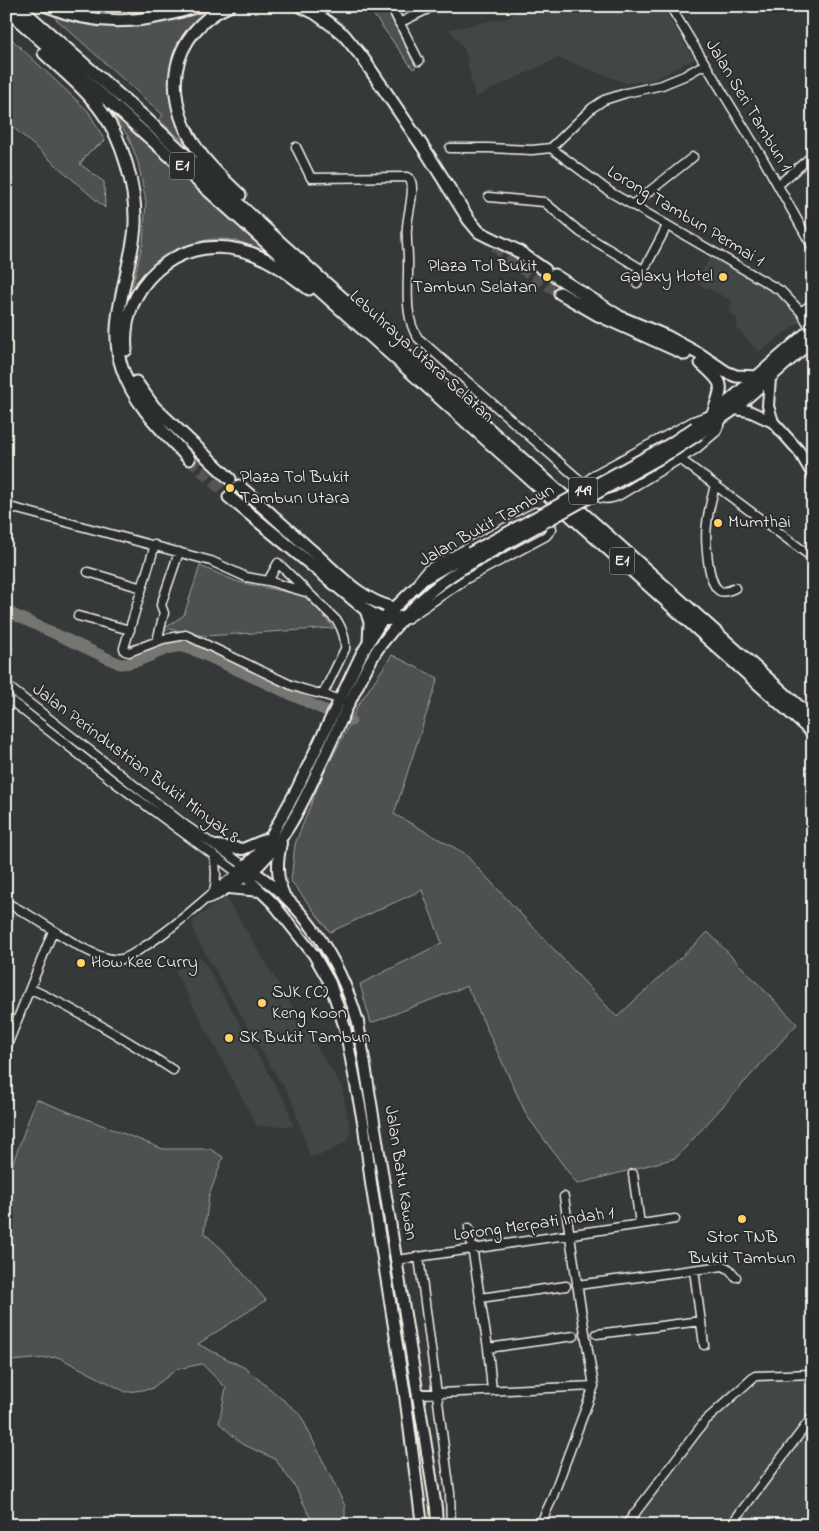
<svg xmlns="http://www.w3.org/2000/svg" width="819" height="1531" viewBox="0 0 819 1531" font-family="'Indie Flower',sans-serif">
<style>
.built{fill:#434645}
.green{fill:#4e514f;stroke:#a1a19c}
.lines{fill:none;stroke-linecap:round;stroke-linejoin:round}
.river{stroke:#757572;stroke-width:11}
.highway-tunnel{stroke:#525553;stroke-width:11;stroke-dasharray:11 5.5;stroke-linecap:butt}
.minor-casing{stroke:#f4f1e8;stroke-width:11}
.major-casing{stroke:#f4f1e8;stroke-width:14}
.highway-casing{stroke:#f4f1e8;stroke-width:15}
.minor{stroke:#2a2d2e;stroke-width:8}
.major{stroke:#2a2d2e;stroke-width:10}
.highway{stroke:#2a2d2e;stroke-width:11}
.major-bridge-casing{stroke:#f4f1e8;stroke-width:14;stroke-linecap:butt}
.major-bridge{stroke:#2a2d2e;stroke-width:10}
.poi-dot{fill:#ffd166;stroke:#2a2d2e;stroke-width:2}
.labels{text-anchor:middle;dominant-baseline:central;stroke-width:4;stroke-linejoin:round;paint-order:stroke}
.shield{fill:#2a2d2e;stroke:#b7b6b0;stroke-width:1}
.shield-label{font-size:16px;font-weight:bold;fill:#f4f1e8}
.street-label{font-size:18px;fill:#f4f1e8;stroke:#2a2d2e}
.poi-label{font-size:18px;fill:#f4f1e8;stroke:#2a2d2e;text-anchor:start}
</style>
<rect width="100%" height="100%" fill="#363939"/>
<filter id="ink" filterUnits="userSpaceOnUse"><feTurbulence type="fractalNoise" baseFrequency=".02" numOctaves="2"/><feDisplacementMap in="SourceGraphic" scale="10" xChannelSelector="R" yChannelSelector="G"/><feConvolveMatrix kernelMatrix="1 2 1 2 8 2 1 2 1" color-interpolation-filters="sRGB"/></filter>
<g filter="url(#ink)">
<!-- built -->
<path class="built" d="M 516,6 L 662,6 L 694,59 L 653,80 L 626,83 L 558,58 L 475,97 L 465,50 L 449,29 L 512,17 Z
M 711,257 L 780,295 L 802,320 L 759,352 L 736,327 L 738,320 L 729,311 L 733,301 L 695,282 Z
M 225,896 L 342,1088 L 351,1134 L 347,1141 L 329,1152 L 310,1157 L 291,1098 L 272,1069 L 196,937 L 192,922 Z
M 201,957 L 287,1105 L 293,1126 L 257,1126 L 175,971 Z
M 813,1368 L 813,1525 L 619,1525 L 723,1394 L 755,1370 Z"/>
<!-- green -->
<path class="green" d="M 219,6 L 204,18 L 171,82 L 195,152 L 159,120 L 163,115 L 55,18 L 54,14 C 72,19 107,28 125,27 C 157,25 188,15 219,6 Z
M 386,8 L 416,67 L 413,69 L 373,14 Z
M 6,34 L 88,111 L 105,141 L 89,152 L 80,164 L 104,182 L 105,208 L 6,121 Z
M 107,106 L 273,256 C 257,248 241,240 223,239 C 196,237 154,257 139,280 C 134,288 131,299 127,308 L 143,242 L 146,202 L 138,162 L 128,136 Z
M 200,566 L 238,582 L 306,596 L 334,628 L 205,636 L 170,629 L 154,635 L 184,615 Z
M 392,655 L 438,678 L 394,814 L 464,853 L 617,1017 L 708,932 L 797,1024 L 676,1158 L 577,1184 L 527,1116 L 467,986 L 371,1023 L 360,984 L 442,943 L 422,890 L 330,932 L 291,881 L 295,844 L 321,779 L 351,721 L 357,707 Z
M 36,1099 L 163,1149 L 210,1149 L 223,1157 L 209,1196 L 204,1233 L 223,1250 L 266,1300 L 198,1344 L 245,1368 L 300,1414 L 345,1506 L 345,1525 L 314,1525 L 296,1488 L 275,1459 L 242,1444 L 219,1423 L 226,1388 L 202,1364 L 177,1369 L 151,1389 L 126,1392 L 58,1357 L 10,1361 L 6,1366 L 6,1182 Z"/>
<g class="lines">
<!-- river -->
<path class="river" d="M 6,611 L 120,664 C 141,665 164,645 183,647 C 188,648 193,650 198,652 L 322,709 L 351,721"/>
<!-- highway-tunnel -->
<path class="highway-tunnel" d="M 482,235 L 519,267 L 560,293
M 189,459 L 229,497"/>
<defs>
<path id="minor" d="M 391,6 L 419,61
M 670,6 L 762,157 L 813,248
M 399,23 L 428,9
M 296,147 L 311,178 L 407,177 L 410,179 C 416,189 407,216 407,228 C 406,238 408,249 408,259 C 409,284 403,316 418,338 L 584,484
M 450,148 L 488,148 L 532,150 L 551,148 L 592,108 L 604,100 L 626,93 L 662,85 L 684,76 L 705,64
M 551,148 L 610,192 L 781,291 L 801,312 L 811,329
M 778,185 L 813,155
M 489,197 L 544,202 L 580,232 L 643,270
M 632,205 L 693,157
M 637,283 L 667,226
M 801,312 L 813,303
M 704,417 L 693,421 L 595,474 L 584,484 C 597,496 600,503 618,496 L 696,449 L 716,432 L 722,419
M 680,459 L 813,558
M 715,485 C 712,498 708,511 707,524 C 705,536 707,585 720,591 C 725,593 731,590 735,588
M 6,506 L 211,561 L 246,577 L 268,581 L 309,593
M 155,545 L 124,648 L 125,651 L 129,652 L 163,639 L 186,635 L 291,685 C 308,692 326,694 343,701
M 88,572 L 142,588
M 268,581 L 278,563 L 338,622 C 343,631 346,639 345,649 L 323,694
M 78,616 L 130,630
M 407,619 L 466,579 L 546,536 L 552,529 L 550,520 L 546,513 L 535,512 L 437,564 L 427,570 L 419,580
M 157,641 L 164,613 L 161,605 L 179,552
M 6,685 L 185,825 L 245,866
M 6,697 L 113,781 L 238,873 C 205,897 177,927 142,948 C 136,952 129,957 122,959 C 116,960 109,959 103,957 C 69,945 39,917 6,903
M 213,854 C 217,867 217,878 214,891
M 208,899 L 218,895 L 246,877
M 31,989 C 81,1012 127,1040 173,1070
M 6,1048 L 53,931
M 633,1174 L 640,1224
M 469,1228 L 488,1348 L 492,1391
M 419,1257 L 450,1493 L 451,1525
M 397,1260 L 675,1219
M 694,1270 L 704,1345
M 577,1285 L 723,1266 L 729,1269 L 736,1277
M 480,1298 L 566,1286
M 597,1334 L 701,1321
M 488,1348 L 574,1336
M 418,1394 L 594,1386
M 540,1525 L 551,1501 L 594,1386 L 581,1309 L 564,1197
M 626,1525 L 705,1421 L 755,1376 L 813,1374
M 731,1525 L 813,1416"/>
<path id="major" d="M 770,378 L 768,406 L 773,422 L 799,451 L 813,475
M 735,409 L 749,411 L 773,422
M 695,427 L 724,405 L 813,327
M 699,434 L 731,412 L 813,340
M 281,843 C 277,862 276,877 284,895
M 217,846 L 243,849 L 269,838
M 245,866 C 303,902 339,958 358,1022 L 436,1508 L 437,1525
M 248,875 C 282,847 301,807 319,768 C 337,731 353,691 374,655 C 378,647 386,639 392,631 C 417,601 441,580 475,561
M 229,888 L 260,891
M 422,1525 L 405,1395 L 371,1183 L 364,1127 L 345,1028 L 330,983 L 314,955 L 273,903 L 246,877 L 238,873 L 262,850 L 271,836 L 296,791 L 361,655 L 382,620 L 424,579 L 470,553"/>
<path id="highway" d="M 18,6 L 144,117 L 282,244 L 813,719
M 47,6 C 100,28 145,23 198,6
M 229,6 C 212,13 198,25 188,40 C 164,77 177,124 203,157 C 214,171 227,183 240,195
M 300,6 L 315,13 L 333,26 L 344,35 L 362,57 L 427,153 L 469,220 L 479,232 L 518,251 L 545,270
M 6,9 L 813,733
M 44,53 C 63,71 87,90 102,112 C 123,140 136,188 135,223 C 135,239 130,256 127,271 C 120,302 111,337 122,368 C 134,405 164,432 189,459
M 554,275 L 620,317 L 668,337 L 701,355 L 726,372 L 736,376 L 758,377
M 560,293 L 598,315 L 685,354
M 126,350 C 120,286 176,235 240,250 C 267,256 288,273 309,289
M 701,363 C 726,385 723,384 713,414
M 136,382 L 154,407 L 230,479
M 239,486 C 266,509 292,534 319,557 C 342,578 363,601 394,608
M 229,497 L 366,610 C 383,621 385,622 405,616
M 366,610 L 370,622 L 369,642"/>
</defs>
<!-- minor casing -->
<use href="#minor" class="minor-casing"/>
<!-- major casing -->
<use href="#major" class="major-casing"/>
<!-- highway casing -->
<use href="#highway" class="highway-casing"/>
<!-- minor -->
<use href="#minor" class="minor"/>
<!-- major -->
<use href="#major" class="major"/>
<!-- highway -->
<use href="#highway" class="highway"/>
<defs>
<path id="major-bridge" d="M 470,553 L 670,444 L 695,427
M 475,561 L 673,451 L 699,434"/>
</defs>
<!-- major-bridge casing -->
<use href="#major-bridge" class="major-bridge-casing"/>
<!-- major-bridge -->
<use href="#major-bridge" class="major-bridge"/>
</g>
</g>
<!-- markers -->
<g class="poi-dot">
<circle cx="547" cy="277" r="5"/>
<circle cx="723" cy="277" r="5"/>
<circle cx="230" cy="488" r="5"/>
<circle cx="718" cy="523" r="5"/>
<circle cx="81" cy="963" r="5"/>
<circle cx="262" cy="1003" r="5"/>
<circle cx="229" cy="1038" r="5"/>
<circle cx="742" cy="1219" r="5"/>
</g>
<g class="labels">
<!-- shield labels -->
<g class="shield">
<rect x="169.5" y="152.5" width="25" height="27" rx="4"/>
<rect x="569" y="477.5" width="28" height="27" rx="4"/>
<rect x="609.5" y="547.5" width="25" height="27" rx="4"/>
</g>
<g class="shield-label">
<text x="182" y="166">E1</text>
<text x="583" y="491">149</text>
<text x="622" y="561">E1</text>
</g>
<!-- street labels -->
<g class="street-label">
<text transform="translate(748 106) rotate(59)">Jalan Seri Tambun 1</text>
<text transform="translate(685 217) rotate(31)">Lorong Tambun Permai 1</text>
<text transform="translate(421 357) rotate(42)">Lebuhraya Utara–Selatan</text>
<text transform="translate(487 526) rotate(-29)">Jalan Bukit Tambun</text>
<text transform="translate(135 764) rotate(37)">Jalan Perindustrian Bukit Minyak 8</text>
<text transform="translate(400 1173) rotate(81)">Jalan Batu Kawan</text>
<text transform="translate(534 1225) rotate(-8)">Lorong Merpati Indah 1</text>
</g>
<!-- poi labels -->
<g class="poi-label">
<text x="537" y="267" text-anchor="end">Plaza Tol Bukit<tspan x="537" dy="21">Tambun Selatan</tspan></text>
<text x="713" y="277" text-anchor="end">Galaxy Hotel</text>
<text x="240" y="478">Plaza Tol Bukit<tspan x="240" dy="21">Tambun Utara</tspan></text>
<text x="728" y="523">Mumthai</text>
<text x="91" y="963">How Kee Curry</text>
<text x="272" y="993">SJK (C)<tspan x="272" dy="21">Keng Koon</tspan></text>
<text x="239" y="1038">SK Bukit Tambun</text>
<text x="742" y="1238" text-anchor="middle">Stor TNB<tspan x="742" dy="21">Bukit Tambun</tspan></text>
</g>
</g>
<!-- margin -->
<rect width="819" height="1531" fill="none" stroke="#2a2d2e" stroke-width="25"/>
<rect x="12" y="12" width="794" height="1506" fill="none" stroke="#f4f1e8" stroke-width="2" filter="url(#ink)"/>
</svg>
